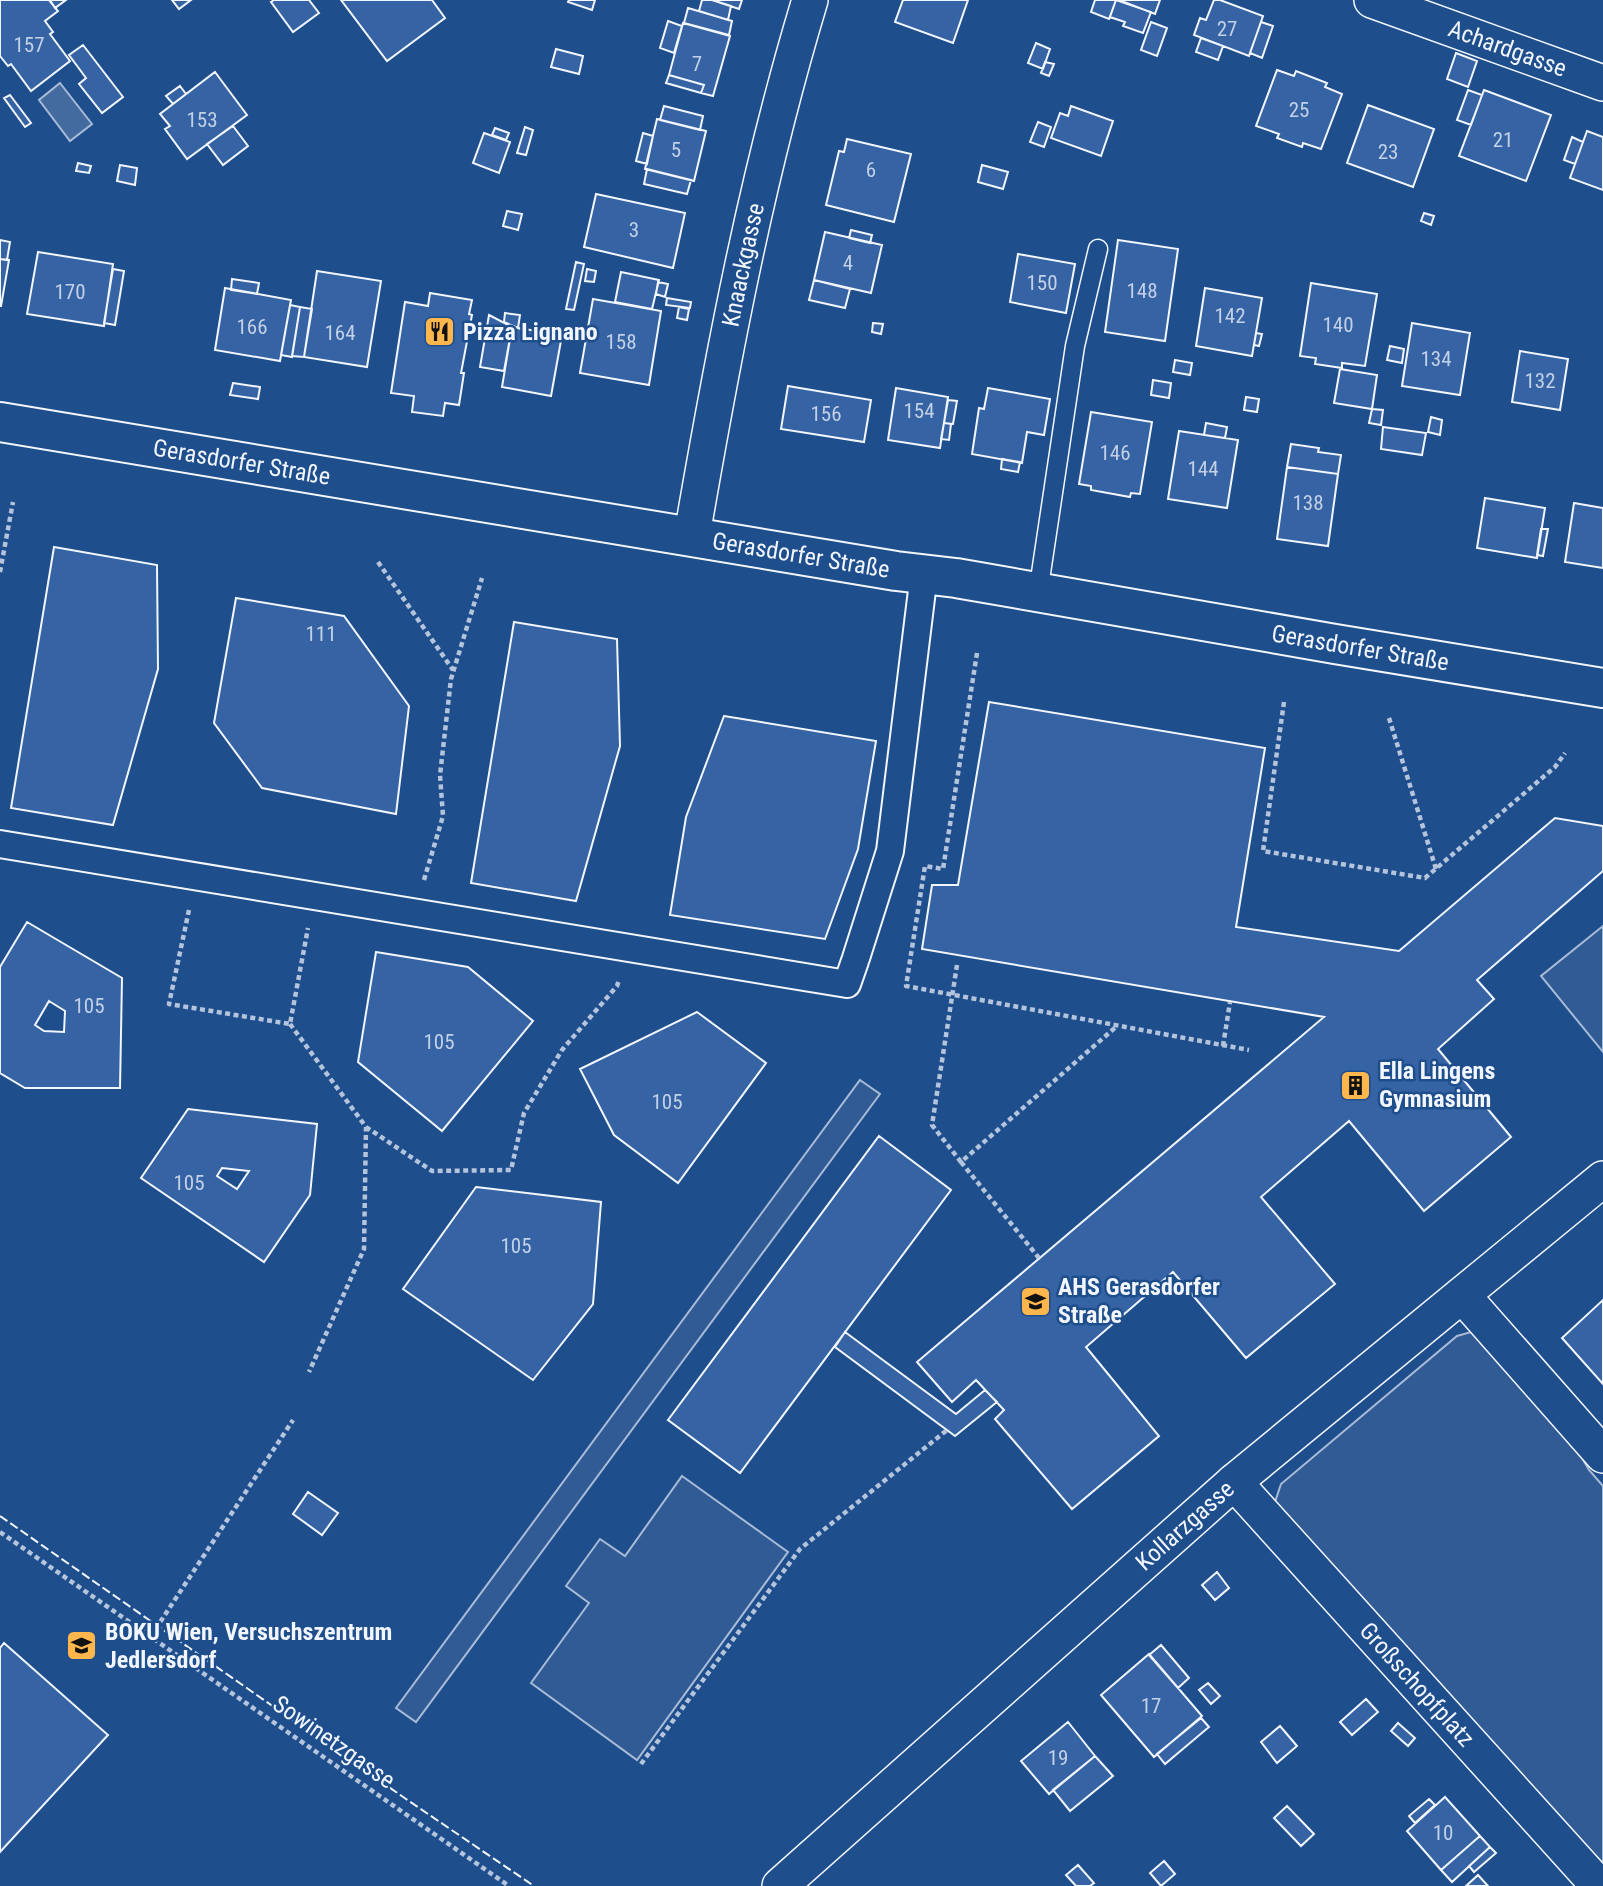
<svg xmlns="http://www.w3.org/2000/svg" width="1603" height="1886" viewBox="0 0 1603 1886" font-family="'Roboto Condensed',sans-serif">
<style>
.built{fill:#305b95;stroke:#a8bbd7;stroke-width:2}
.water{fill:#446ba0;stroke:#a8bbd7;stroke-width:2}
.building{fill:#3563a3;stroke:#f2f6ff;stroke-width:2;fill-rule:evenodd}
.lines{fill:none;stroke-linecap:round;stroke-linejoin:round}
.service-casing{stroke:#f2f6ff;stroke-width:21}
.pedestrian-casing{stroke:#f2f6ff;stroke-width:30}
.minor-casing{stroke:#f2f6ff;stroke-width:38}
.secondary-casing{stroke:#f2f6ff;stroke-width:42}
.path{stroke:#b3c4dc;stroke-width:4.5;stroke-dasharray:5 3.5;stroke-linecap:butt}
.service{stroke:#1f4e8c;stroke-width:18}
.pedestrian{stroke:#1f4e8c;stroke-width:26}
.minor{stroke:#1f4e8c;stroke-width:35}
.secondary{stroke:#1f4e8c;stroke-width:38}
.fence{stroke:#f2f6ff;stroke-width:2;stroke-dasharray:9 3.5;stroke-linecap:butt}
.labels{text-anchor:middle;dominant-baseline:central;stroke-width:5;stroke-linejoin:round;paint-order:stroke}
.number-label{font-size:21px;fill:#c3d1e8}
.street-label{font-size:24px;fill:#f2f6ff;stroke:#1f4e8c}
.poi-label{font-size:24px;font-weight:bold;fill:#f2f6ff;stroke:#1f4e8c;text-anchor:start}
</style>
<rect width="100%" height="100%" fill="#1f4e8c"/>
<!-- built -->
<path class="built" d="M 1603,926 L 1603,1052 L 1541,976 Z
M 860,1080 L 880,1094 L 416,1722 L 396,1708 Z
M 1471,1332 L 1502,1356 L 1568,1434 L 1589,1470 L 1603,1486 L 1603,1874 L 1275,1502 L 1281,1484 L 1457,1336 Z
M 682,1476 L 788,1552 L 637,1760 L 531,1683 L 589,1603 L 566,1586 L 600,1539 L 625,1556 Z"/>
<!-- water -->
<path class="water" d="M 60,83 L 92,124 L 70,141 L 39,100 Z"/>
<!-- building -->
<path class="building" d="M 0,0 L 49,0 L 58,11 L 45,21 L 53,32 L 50,34 L 70,61 L 31,91 L 11,64 L 8,66 L 0,56 Z
M 50,0 L 66,0 L 55,8 Z
M 172,0 L 191,0 L 179,9 Z
M 274,0 L 309,0 L 319,13 L 293,32 L 271,2 Z
M 341,0 L 432,0 L 445,18 L 387,61 Z
M 569,0 L 595,0 L 592,10 L 568,2 Z
M 702,0 L 712,0 L 731,6 L 728,20 L 699,11 Z
M 712,0 L 742,0 L 739,9 Z
M 903,0 L 968,0 L 953,43 L 895,22 Z
M 1095,0 L 1116,0 L 1109,19 L 1091,12 Z
M 1116,0 L 1151,12 L 1143,33 L 1123,26 L 1125,22 L 1110,17 Z
M 1119,0 L 1160,0 L 1155,14 Z
M 1214,0 L 1220,0 L 1263,16 L 1249,56 L 1194,35 L 1200,18 L 1206,20 Z
M 688,8 L 732,21 L 729,35 L 684,23 Z
M 668,21 L 682,26 L 674,53 L 660,48 Z
M 1151,22 L 1167,28 L 1157,56 L 1141,50 Z
M 1261,22 L 1273,26 L 1262,58 L 1250,53 Z
M 683,23 L 730,36 L 713,96 L 701,93 L 704,85 L 669,75 Z
M 1201,38 L 1223,46 L 1218,60 L 1196,52 Z
M 1036,43 L 1050,49 L 1043,69 L 1028,63 Z
M 83,45 L 123,97 L 102,113 L 79,84 L 86,78 L 69,55 Z
M 556,49 L 583,56 L 579,74 L 551,67 Z
M 1456,53 L 1477,61 L 1468,87 L 1447,79 Z
M 1045,62 L 1054,64 L 1049,76 L 1041,73 Z
M 1277,70 L 1294,76 L 1296,71 L 1327,83 L 1325,87 L 1342,94 L 1321,149 L 1303,143 L 1302,147 L 1277,138 L 1279,134 L 1256,126 Z
M 215,72 L 247,115 L 187,159 L 165,129 L 170,126 L 160,114 Z
M 669,75 L 704,85 L 701,93 L 666,83 Z
M 180,86 L 186,94 L 173,104 L 166,96 Z
M 1468,90 L 1482,95 L 1471,125 L 1457,120 Z
M 1484,90 L 1551,115 L 1526,181 L 1459,156 Z
M 10,95 L 31,123 L 25,127 L 4,98 Z
M 1368,105 L 1434,129 L 1413,187 L 1347,163 Z
M 664,106 L 703,116 L 700,130 L 660,120 Z
M 1071,106 L 1113,121 L 1101,156 L 1051,138 L 1060,113 L 1068,116 Z
M 657,119 L 706,131 L 694,181 L 645,169 Z
M 1038,122 L 1051,127 L 1044,147 L 1030,142 Z
M 233,126 L 248,146 L 223,165 L 207,144 Z
M 525,127 L 533,130 L 526,155 L 517,153 Z
M 495,128 L 509,133 L 506,140 L 492,135 Z
M 1587,131 L 1603,137 L 1603,190 L 1570,178 Z
M 484,133 L 510,142 L 499,173 L 473,163 Z
M 643,133 L 653,136 L 647,164 L 636,161 Z
M 1572,137 L 1583,142 L 1575,164 L 1564,160 Z
M 847,139 L 911,154 L 894,222 L 826,205 L 839,151 L 844,152 Z
M 78,163 L 91,166 L 89,173 L 76,171 Z
M 120,165 L 137,168 L 135,185 L 117,181 Z
M 982,165 L 1008,172 L 1003,189 L 978,182 Z
M 647,169 L 691,180 L 687,194 L 644,184 Z
M 596,194 L 685,213 L 673,268 L 584,247 Z
M 507,211 L 522,214 L 518,230 L 503,226 Z
M 1424,213 L 1434,216 L 1431,225 L 1421,221 Z
M 851,230 L 872,235 L 870,243 L 849,238 Z
M 825,232 L 882,245 L 871,293 L 814,280 Z
M 0,240 L 10,242 L 7,260 L 0,259 Z
M 1118,240 L 1178,249 L 1165,341 L 1105,332 Z
M 38,252 L 113,264 L 104,326 L 27,314 Z
M 1018,254 L 1075,264 L 1066,313 L 1010,302 Z
M 0,259 L 9,260 L 1,306 L 0,306 Z
M 576,262 L 584,264 L 574,310 L 566,309 Z
M 113,269 L 124,271 L 115,325 L 104,323 Z
M 587,269 L 596,271 L 594,282 L 585,281 Z
M 317,271 L 381,281 L 367,367 L 304,357 Z
M 621,272 L 659,280 L 652,309 L 615,302 Z
M 232,279 L 259,283 L 257,294 L 231,290 Z
M 814,280 L 850,289 L 845,308 L 809,300 Z
M 658,282 L 668,284 L 665,297 L 656,294 Z
M 1311,283 L 1377,294 L 1365,366 L 1342,363 L 1342,368 L 1315,364 L 1316,358 L 1300,356 Z
M 225,288 L 291,300 L 280,361 L 215,350 Z
M 1205,288 L 1262,298 L 1252,356 L 1196,346 Z
M 430,293 L 472,300 L 469,314 L 472,315 L 461,373 L 464,373 L 459,405 L 445,403 L 443,416 L 412,412 L 414,396 L 391,393 L 405,302 L 428,306 Z
M 667,298 L 691,302 L 690,308 L 666,305 Z
M 593,299 L 661,311 L 649,385 L 580,373 Z
M 290,305 L 300,307 L 292,357 L 281,355 Z
M 300,307 L 312,309 L 304,357 L 292,356 Z
M 679,307 L 689,309 L 687,320 L 677,318 Z
M 505,313 L 520,315 L 518,328 L 504,322 Z
M 489,315 L 512,327 L 504,371 L 480,367 Z
M 873,323 L 883,324 L 881,334 L 872,332 Z
M 1412,323 L 1470,333 L 1460,395 L 1402,386 Z
M 512,327 L 562,335 L 551,396 L 502,387 Z
M 1256,333 L 1262,334 L 1259,346 L 1254,345 Z
M 1390,346 L 1404,349 L 1402,363 L 1387,360 Z
M 1520,351 L 1568,359 L 1560,410 L 1512,402 Z
M 1175,360 L 1192,363 L 1190,375 L 1173,372 Z
M 1340,369 L 1377,375 L 1372,409 L 1334,403 Z
M 1153,380 L 1171,383 L 1169,398 L 1151,395 Z
M 233,383 L 260,387 L 258,399 L 230,395 Z
M 788,386 L 871,400 L 864,442 L 781,429 Z
M 896,388 L 948,397 L 940,448 L 888,440 Z
M 988,388 L 1050,399 L 1044,435 L 1027,432 L 1022,463 L 972,454 L 979,408 L 984,409 Z
M 1246,397 L 1259,399 L 1257,412 L 1244,410 Z
M 948,400 L 957,401 L 953,424 L 944,423 Z
M 1372,409 L 1383,410 L 1381,425 L 1369,423 Z
M 1091,412 L 1152,422 L 1140,494 L 1131,493 L 1130,497 L 1091,490 L 1091,486 L 1079,484 Z
M 1431,417 L 1442,420 L 1440,435 L 1428,432 Z
M 944,423 L 951,424 L 949,440 L 941,439 Z
M 1206,423 L 1227,427 L 1225,438 L 1204,435 Z
M 1383,427 L 1426,433 L 1422,455 L 1381,449 Z
M 1179,431 L 1238,440 L 1227,508 L 1168,499 Z
M 1291,444 L 1319,448 L 1318,452 L 1341,455 L 1338,474 L 1287,467 Z
M 1002,459 L 1020,462 L 1018,472 L 1001,469 Z
M 1287,467 L 1338,474 L 1328,546 L 1277,539 Z
M 1485,498 L 1545,508 L 1537,558 L 1477,548 Z
M 1574,503 L 1603,508 L 1603,568 L 1565,562 Z
M 1541,529 L 1548,529 L 1543,556 L 1537,555 Z
M 54,547 L 157,565 L 158,669 L 113,825 L 11,808 Z
M 236,598 L 344,616 L 409,706 L 396,814 L 262,788 L 214,723 Z
M 514,622 L 617,639 L 620,746 L 576,901 L 471,883 Z
M 989,702 L 1265,748 L 1236,927 L 1399,951 L 1555,818 L 1603,826 L 1603,871 L 1477,980 L 1494,999 L 1438,1049 L 1511,1137 L 1424,1211 L 1349,1121 L 1261,1197 L 1335,1284 L 1246,1358 L 1173,1272 L 1086,1347 L 1159,1436 L 1072,1509 L 995,1419 L 1004,1410 L 976,1380 L 952,1402 L 917,1362 L 1324,1017 L 922,949 L 932,885 L 958,885 Z
M 724,716 L 876,741 L 858,849 L 825,939 L 670,915 L 686,817 Z
M 27,922 L 122,978 L 120,1088 L 25,1088 L 0,1073 L 0,967 ZM 49,1001 L 65,1011 L 64,1032 L 44,1031 L 35,1025 Z
M 376,952 L 468,967 L 533,1021 L 442,1131 L 358,1062 Z
M 697,1012 L 766,1063 L 678,1183 L 614,1135 L 580,1069 Z
M 188,1109 L 317,1124 L 310,1195 L 264,1262 L 141,1178 ZM 222,1168 L 249,1171 L 237,1189 L 217,1176 Z
M 879,1136 L 951,1190 L 740,1473 L 668,1420 Z
M 476,1187 L 601,1202 L 593,1304 L 533,1380 L 403,1289 Z
M 1603,1300 L 1603,1384 L 1562,1338 Z
M 845,1332 L 956,1414 L 985,1390 L 997,1402 L 955,1436 L 835,1347 Z
M 308,1492 L 338,1513 L 322,1535 L 293,1514 Z
M 1217,1572 L 1229,1588 L 1215,1600 L 1202,1585 Z
M 4,1643 L 108,1735 L 0,1852 L 0,1648 Z
M 1161,1645 L 1189,1678 L 1178,1688 L 1149,1655 Z
M 1149,1654 L 1202,1716 L 1154,1757 L 1101,1695 Z
M 1208,1683 L 1220,1696 L 1211,1704 L 1199,1690 Z
M 1366,1699 L 1378,1712 L 1352,1735 L 1340,1722 Z
M 1201,1718 L 1209,1727 L 1165,1764 L 1157,1754 Z
M 1068,1722 L 1095,1756 L 1049,1794 L 1021,1761 Z
M 1398,1723 L 1415,1738 L 1408,1746 L 1391,1731 Z
M 1280,1726 L 1297,1746 L 1277,1763 L 1261,1742 Z
M 1095,1756 L 1113,1776 L 1070,1811 L 1053,1790 Z
M 1445,1797 L 1480,1836 L 1441,1870 L 1407,1831 Z
M 1429,1799 L 1435,1805 L 1415,1823 L 1409,1816 Z
M 1287,1806 L 1314,1834 L 1301,1846 L 1274,1818 Z
M 1480,1836 L 1490,1847 L 1452,1882 L 1441,1870 Z
M 1490,1847 L 1496,1853 L 1474,1872 L 1469,1866 Z
M 1164,1861 L 1175,1874 L 1161,1886 L 1150,1873 Z
M 1078,1865 L 1094,1883 L 1090,1886 L 1076,1886 L 1066,1875 Z
M 1478,1875 L 1488,1886 L 1466,1886 Z"/>
<g class="lines">
<defs>
<path id="service" d="M 1038,593 L 1075,346 L 1098,249"/>
<path id="pedestrian" d="M 0,844 L 847,984 L 855,961
M 856,958 L 890,851 L 924,574"/>
<g id="minor">
<path id="s1" d="M 1372,0 L 1603,83"/>
<path id="s2" d="M 692,535 C 723,355 757,175 810,0"/>
<path d="M 1462,1295 L 1603,1455"/>
<path id="s3" d="M 1234,1482 L 1599,1886"/>
<path id="s4" d="M 780,1886 L 1234,1482 L 1603,1179"/>
</g>
<g id="secondary">
<path id="s5" d="M 0,422 L 896,571 L 956,578 L 1335,644 L 1603,688"/>
</g>
</defs>
<!-- service casing -->
<use href="#service" class="service-casing"/>
<!-- pedestrian casing -->
<use href="#pedestrian" class="pedestrian-casing"/>
<!-- minor casing -->
<use href="#minor" class="minor-casing"/>
<!-- secondary casing -->
<use href="#secondary" class="secondary-casing"/>
<!-- path -->
<path class="path" d="M 378,562 L 453,670
M 0,572 L 13,502
M 977,653 L 943,869 L 925,866 L 906,986 L 1249,1050
M 1284,702 L 1263,851 L 1425,878 L 1555,767 L 1565,753
M 1389,718 L 1436,869
M 424,880 L 443,816 L 440,775 L 451,679 L 482,578
M 189,910 L 169,1004 L 290,1024 L 308,928
M 957,965 L 932,1125 L 961,1162 L 1117,1026
M 290,1024 L 366,1127 L 364,1249 L 309,1372
M 1223,1046 L 1230,1002
M 366,1127 L 432,1171 L 511,1170 L 524,1113 L 562,1050 L 617,986 L 619,980
M 961,1162 L 1039,1258
M 0,1532 L 509,1886
M 151,1636 L 293,1420
M 641,1764 L 800,1549 L 947,1430"/>
<!-- service -->
<use href="#service" class="service"/>
<!-- pedestrian -->
<use href="#pedestrian" class="pedestrian"/>
<!-- minor -->
<use href="#minor" class="minor"/>
<!-- secondary -->
<use href="#secondary" class="secondary"/>
<!-- fence -->
<path class="fence" d="M 0,1516 L 406,1799 L 534,1886"/>
</g>
<!-- icons -->
<defs>
<symbol id="restaurant-square" viewBox="-11 -11 22 22"><rect x="-9" y="-9" width="18" height="18" rx="4" fill="#ffb74d" stroke="#1f4e8c"/><path d="M-5-6h1v4h1v-4h1v4h1v-4h1v5L-1.5 .5V6h-2V.5L-5-1ZM5-6V6H3V1.5H1.5Q1.5-4 5-6Z" fill="#111"/></symbol>
<symbol id="building-square" viewBox="-11 -11 22 22"><rect x="-9" y="-9" width="18" height="18" rx="4" fill="#ffb74d" stroke="#1f4e8c"/><path d="M-4-6H4V6H1V3H-1V6H-4ZM-2.5-4.3h1.7v1.8h-1.7ZM.8-4.3h1.7v1.8H.8ZM-2.5-1h1.7V.8h-1.7ZM.8-1h1.7V.8H.8Z" fill="#111"/></symbol>
<symbol id="school-square" viewBox="-11 -11 22 22"><rect x="-9" y="-9" width="18" height="18" rx="4" fill="#ffb74d" stroke="#1f4e8c"/><path d="M0-5L7-2L0 1L-7-2ZM-4 1L0 2.5L4 1V4Q0 6-4 4Z" fill="#111"/></symbol>
<symbol id="university-square" viewBox="-11 -11 22 22"><rect x="-9" y="-9" width="18" height="18" rx="4" fill="#ffb74d" stroke="#1f4e8c"/><path d="M0-5L7-2L0 1L-7-2ZM-4 1L0 2.5L4 1V4Q0 6-4 4Z" fill="#111"/></symbol>
</defs>
<g fill-rule="evenodd">
<use href="#restaurant-square" x="422" y="314" width="35" height="35"/>
<use href="#building-square" x="1338" y="1068" width="35" height="35"/>
<use href="#school-square" x="1018" y="1284" width="35" height="35"/>
<use href="#university-square" x="64" y="1628" width="35" height="35"/>
</g>
<g class="labels">
<!-- number labels -->
<g class="number-label">
<text x="1227" y="29">27</text>
<text x="29" y="45">157</text>
<text x="697" y="64">7</text>
<text x="1299" y="110">25</text>
<text x="202" y="120">153</text>
<text x="1503" y="140">21</text>
<text x="676" y="150">5</text>
<text x="1388" y="152">23</text>
<text x="871" y="170">6</text>
<text x="634" y="230">3</text>
<text x="848" y="263">4</text>
<text x="1042" y="283">150</text>
<text x="1142" y="291">148</text>
<text x="70" y="292">170</text>
<text x="1230" y="316">142</text>
<text x="1338" y="325">140</text>
<text x="252" y="327">166</text>
<text x="340" y="333">164</text>
<text x="621" y="342">158</text>
<text x="1436" y="359">134</text>
<text x="1540" y="381">132</text>
<text x="919" y="411">154</text>
<text x="826" y="414">156</text>
<text x="1115" y="453">146</text>
<text x="1203" y="469">144</text>
<text x="1308" y="503">138</text>
<text x="321" y="634">111</text>
<text x="89" y="1006">105</text>
<text x="439" y="1042">105</text>
<text x="667" y="1102">105</text>
<text x="189" y="1183">105</text>
<text x="516" y="1246">105</text>
<text x="1151" y="1706">17</text>
<text x="1058" y="1758">19</text>
<text x="1443" y="1833">10</text>
</g>
<!-- street labels -->
<g class="street-label">
<text stroke="none"><textPath href="#s1" startOffset="144">Achardgasse</textPath></text>
<text stroke="none"><textPath href="#s2" startOffset="275">Knaackgasse</textPath></text>
<text stroke="none"><textPath href="#s5" startOffset="245">Gerasdorfer Straße</textPath></text>
<text stroke="none"><textPath href="#s5" startOffset="812">Gerasdorfer Straße</textPath></text>
<text stroke="none"><textPath href="#s5" startOffset="1379">Gerasdorfer Straße</textPath></text>
<text stroke="none"><textPath href="#s4" startOffset="542">Kollarzgasse</textPath></text>
<text stroke="none"><textPath href="#s3" startOffset="273">Großschopfplatz</textPath></text>
<text transform="translate(334 1742) rotate(35)">Sowinetzgasse</text>
</g>
<!-- poi labels -->
<g class="poi-label">
<text x="463" y="332">Pizza Lignano</text>
<text x="1379" y="1071">Ella Lingens<tspan x="1379" dy="28">Gymnasium</tspan></text>
<text x="1058" y="1287">AHS Gerasdorfer<tspan x="1058" dy="28">Straße</tspan></text>
<text x="105" y="1632">BOKU Wien, Versuchszentrum<tspan x="105" dy="28">Jedlersdorf</tspan></text>
</g>
</g>
</svg>
